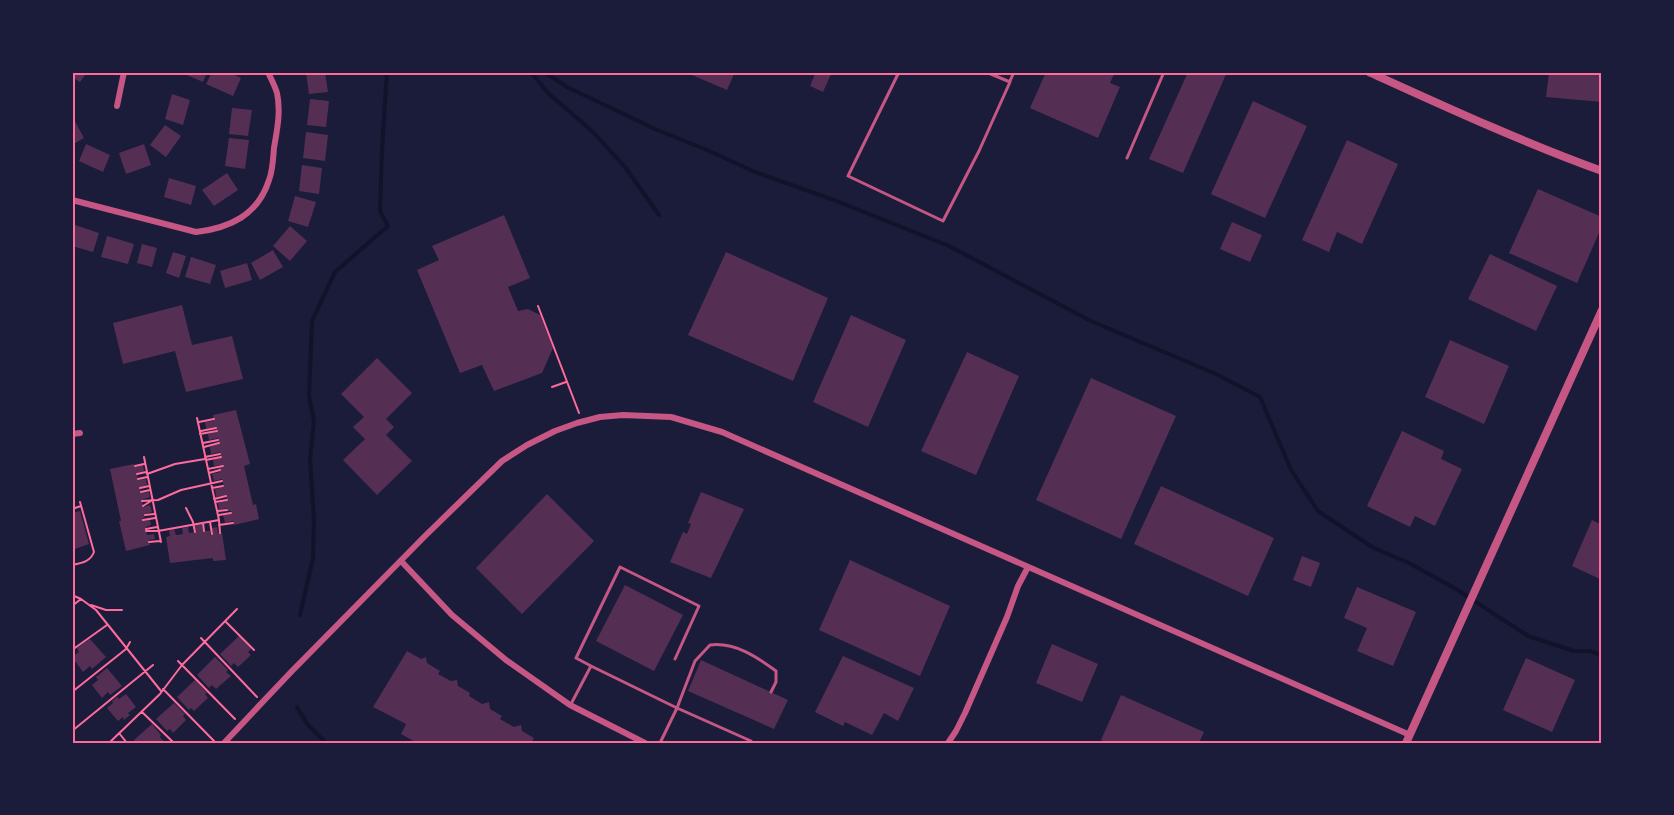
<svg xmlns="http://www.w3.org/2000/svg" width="1674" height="815" viewBox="0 0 1674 815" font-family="'PT Serif',serif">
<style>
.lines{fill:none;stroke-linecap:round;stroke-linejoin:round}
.stream{stroke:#12122b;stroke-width:4}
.building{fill:#542f53}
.path{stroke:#ff6b9d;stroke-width:2}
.service{stroke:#c65784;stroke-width:3}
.minor{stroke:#c65784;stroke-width:6}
.tertiary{stroke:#c65784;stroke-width:8}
.neatline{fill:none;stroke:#ff6b9d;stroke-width:2}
</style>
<rect width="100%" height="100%" fill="#1b1b3a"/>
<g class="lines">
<!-- stream -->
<path class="stream" d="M 531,72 L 548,93 L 593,132 L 625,167 L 659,215
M 544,72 L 567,87 L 655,129 L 707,150 L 755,172 L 834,200 L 949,246 L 1091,321 L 1216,374 L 1260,397 L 1291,470 L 1318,511 L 1372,547 L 1409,563 L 1456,589 L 1528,636 L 1574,651 L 1590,651 L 1602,655
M 300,615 L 313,558 L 314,520 L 310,459 L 314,421 L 309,396 L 312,321 L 335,272 L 388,226 L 380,211 L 382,149 L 387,72
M 297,707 L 308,725 L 326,743"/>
</g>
<!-- building -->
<path class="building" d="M 72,72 L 87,72 L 80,82 L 72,77 Z
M 180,72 L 207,72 L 203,82 Z
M 212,72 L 229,72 L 241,78 L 233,96 L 206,84 Z
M 306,72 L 325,72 L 328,92 L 309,94 Z
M 685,72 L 735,72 L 727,90 Z
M 810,72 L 832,72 L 823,92 L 810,86 L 815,74 Z
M 1046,72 L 1115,72 L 1110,83 L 1120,87 L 1098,138 L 1030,108 Z
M 1188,72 L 1227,72 L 1183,173 L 1149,159 Z
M 1549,72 L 1602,72 L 1602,102 L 1546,97 Z
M 172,94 L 190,100 L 183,125 L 165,119 Z
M 310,99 L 329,101 L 326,127 L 307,125 Z
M 1253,101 L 1307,126 L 1265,218 L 1211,194 Z
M 232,108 L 252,110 L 248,136 L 229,134 Z
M 72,116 L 84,138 L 72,145 Z
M 165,125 L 181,136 L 166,157 L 150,145 Z
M 306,132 L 328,135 L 325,161 L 303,158 Z
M 229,138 L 249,140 L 245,169 L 225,166 Z
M 1347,140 L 1398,164 L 1362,244 L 1337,232 L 1329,252 L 1302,240 Z
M 86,144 L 110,155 L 103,172 L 79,161 Z
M 144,144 L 151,165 L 126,174 L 119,153 Z
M 302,165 L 322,168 L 319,194 L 299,191 Z
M 227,173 L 238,190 L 214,206 L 202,190 Z
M 169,178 L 196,186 L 191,205 L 164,197 Z
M 1538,189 L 1602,217 L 1602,226 L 1577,283 L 1509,253 Z
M 295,196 L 316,202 L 308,227 L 288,221 Z
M 504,215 L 530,278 L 508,287 L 518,311 L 528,309 L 540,315 L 553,348 L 542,373 L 494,391 L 482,365 L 460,373 L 417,270 L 439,260 L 432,246 Z
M 1232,222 L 1262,235 L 1250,262 L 1220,249 Z
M 75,225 L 99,233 L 93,252 L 72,246 L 72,233 Z
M 290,226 L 307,241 L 290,261 L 273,246 Z
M 107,236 L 134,244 L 128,264 L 101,257 Z
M 142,244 L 157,248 L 152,267 L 137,263 Z
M 273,250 L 283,267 L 260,280 L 251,263 Z
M 173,252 L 186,256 L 179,278 L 166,273 Z
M 726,252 L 828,298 L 793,381 L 688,335 Z
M 1490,254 L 1557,286 L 1536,331 L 1468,299 Z
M 191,257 L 216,265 L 210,284 L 185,277 Z
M 247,263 L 252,280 L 225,288 L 220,271 Z
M 182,305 L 192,345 L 232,336 L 243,379 L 186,392 L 175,351 L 123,364 L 113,323 Z
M 851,315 L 906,340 L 868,427 L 813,402 Z
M 1450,340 L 1509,366 L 1484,424 L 1425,397 Z
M 967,352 L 1019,376 L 976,475 L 921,451 Z
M 377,358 L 412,393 L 386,419 L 394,427 L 386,435 L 412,461 L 377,495 L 343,460 L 365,439 L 353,427 L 364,417 L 341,394 Z
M 1091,378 L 1176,416 L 1121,539 L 1036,500 Z
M 236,410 L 250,464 L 244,466 L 253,505 L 256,504 L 259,519 L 234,525 L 233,521 L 225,523 L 223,515 L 232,514 L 231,511 L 228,511 L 227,508 L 219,510 L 218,503 L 227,501 L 226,495 L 216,497 L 215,489 L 224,487 L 222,479 L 214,481 L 212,474 L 220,472 L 219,468 L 224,467 L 223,465 L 214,466 L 213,460 L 221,457 L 220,452 L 211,454 L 210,447 L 219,444 L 218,440 L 218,438 L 209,440 L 208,434 L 217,432 L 215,427 L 206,429 L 205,422 L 214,421 L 213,415 Z
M 1402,431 L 1444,451 L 1441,459 L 1462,469 L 1435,526 L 1415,516 L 1410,527 L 1367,506 Z
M 134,464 L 135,467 L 143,465 L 144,471 L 137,473 L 138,480 L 146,479 L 147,485 L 140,487 L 141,493 L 149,492 L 150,497 L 142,500 L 142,501 L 144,507 L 150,505 L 152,512 L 144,514 L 145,517 L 143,518 L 143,521 L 150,520 L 151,525 L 146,527 L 146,531 L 147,535 L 154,534 L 155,539 L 149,540 L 150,545 L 126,551 L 119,521 L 121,521 L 110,469 Z
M 1161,486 L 1274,538 L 1248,596 L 1134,544 Z
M 701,492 L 744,509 L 711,578 L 670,562 L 683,532 L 687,534 L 691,524 L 688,523 Z
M 547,494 L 594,541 L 522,614 L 476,568 Z
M 80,511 L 89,544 L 72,550 L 72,513 Z
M 1592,520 L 1602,525 L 1602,580 L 1572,566 Z
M 202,524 L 203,531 L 210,531 L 210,535 L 213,534 L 212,528 L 217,527 L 218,533 L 222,533 L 226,560 L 213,561 L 213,558 L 170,563 L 166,537 L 170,536 L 169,531 L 174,529 L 176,535 L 183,534 L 182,528 L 188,527 L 189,533 L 195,532 L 196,531 L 195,525 Z
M 1302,556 L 1320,563 L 1311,587 L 1293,580 Z
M 850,560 L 950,606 L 920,676 L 819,630 Z
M 625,585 L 683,615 L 654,671 L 596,641 Z
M 1357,587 L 1416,612 L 1393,666 L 1357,651 L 1367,628 L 1344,618 Z
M 239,636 L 251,649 L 248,652 L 251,655 L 238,667 L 234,663 L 231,666 L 220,654 Z
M 90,639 L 106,657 L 92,669 L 90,666 L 83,672 L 72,657 L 79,652 L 77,648 Z
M 1052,644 L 1098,664 L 1082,702 L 1036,683 Z
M 407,651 L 421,659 L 426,657 L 427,663 L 440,671 L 438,674 L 451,681 L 457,680 L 458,686 L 470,693 L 469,696 L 482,704 L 489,702 L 490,709 L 502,716 L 500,719 L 514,727 L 521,725 L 522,731 L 534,738 L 531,743 L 417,743 L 401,734 L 406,724 L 373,707 Z
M 843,656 L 914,688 L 898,721 L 884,713 L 872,735 L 845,722 L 843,726 L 815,712 Z
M 215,657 L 228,670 L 226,672 L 231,676 L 216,689 L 212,685 L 209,688 L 197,675 Z
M 1526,658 L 1575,680 L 1552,732 L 1503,710 Z
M 701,660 L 788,700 L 774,729 L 688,691 Z
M 107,668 L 122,686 L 110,695 L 108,692 L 102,698 L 92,685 L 98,680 L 96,677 Z
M 195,680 L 207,693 L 205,694 L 208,698 L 194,711 L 191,708 L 189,710 L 177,697 Z
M 126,694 L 136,707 L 128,713 L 130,715 L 124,720 L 123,717 L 118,721 L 107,708 L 113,703 L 112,701 L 117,697 L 119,699 Z
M 1121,695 L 1204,732 L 1199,743 L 1107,743 L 1101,740 Z
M 174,703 L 185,714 L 183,716 L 186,720 L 173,733 L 170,729 L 167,731 L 156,719 Z
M 152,724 L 161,735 L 160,737 L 165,743 L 136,743 L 134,740 Z"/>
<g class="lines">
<!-- path -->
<path class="path" d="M 538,306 L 579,413
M 552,387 L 566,382
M 197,418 L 219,520 L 220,533
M 199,422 L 214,419
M 201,431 L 216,428
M 200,434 L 217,431
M 203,443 L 218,440
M 204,447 L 219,443
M 144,457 L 161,542
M 205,457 L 220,454
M 206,460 L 221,457
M 135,466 L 144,464
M 208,469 L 223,466
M 209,473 L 220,470
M 137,474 L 146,472
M 147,474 L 175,464 L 205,459
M 138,479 L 147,477
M 140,488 L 149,486
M 212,488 L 223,486
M 141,492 L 150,490
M 214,499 L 226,496
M 142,501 L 158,500 L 181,490 L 222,481
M 215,502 L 227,500
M 143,506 L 151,501
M 186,508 L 193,522 L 195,532
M 72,509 L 81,506
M 218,511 L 227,510
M 145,515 L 154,514
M 219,515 L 231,513
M 143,520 L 155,518
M 210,522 L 212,534
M 203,523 L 204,531
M 219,525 L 233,523
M 146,529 L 157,527
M 146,531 L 158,531 L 219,520
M 149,542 L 160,541
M 72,565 C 82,563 90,562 94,552 L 80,502
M 72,595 L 81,599 L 96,610 L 161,691
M 91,605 L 106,610 L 122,610
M 72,606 L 81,599
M 226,622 L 254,650
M 201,638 L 257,697
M 72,650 L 107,625
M 178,661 L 235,719
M 163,689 L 214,741
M 72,692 L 126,649 L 130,642
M 142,712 L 174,743
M 72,731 L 153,665
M 119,733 L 127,743
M 109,743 L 160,694 L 182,665 L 237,609"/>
<!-- service -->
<path class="service" d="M 899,72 L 848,176 L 943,221 L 979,151 L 1010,82 L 986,72
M 1010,81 L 1014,72
M 1127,158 L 1164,72
M 591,666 L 576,658 L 620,567 L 699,606 L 675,659
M 571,704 L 591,666 L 677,708 L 660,743
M 751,741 L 677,708 L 695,661 L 710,645 C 735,642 757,657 776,671 L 776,682 L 771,692"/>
<!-- minor -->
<path class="minor" d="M 117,106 L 124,72
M 72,200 L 196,232 C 230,228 258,215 269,180 C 273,170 273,158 274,148 C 277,130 281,112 277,93 C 275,86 271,79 268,72
M 72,434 L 80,433
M 401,561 L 452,615 L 506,660 L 570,705 L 645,743
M 224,743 L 292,671 L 425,536 L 502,461 L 527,445 L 555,431 L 577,423 L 600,417 L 623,415 L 671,417 L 722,432 L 1410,735
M 948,743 L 956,731 L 965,713 L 1007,617 L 1018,586 L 1028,567"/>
<!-- tertiary -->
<path class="tertiary" d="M 1369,72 C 1446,107 1522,142 1602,171
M 1406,743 L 1602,310"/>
</g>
<!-- border -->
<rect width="1674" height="815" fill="none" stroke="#1b1b3a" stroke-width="147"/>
<rect x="74" y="74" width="1526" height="668" class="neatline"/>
</svg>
